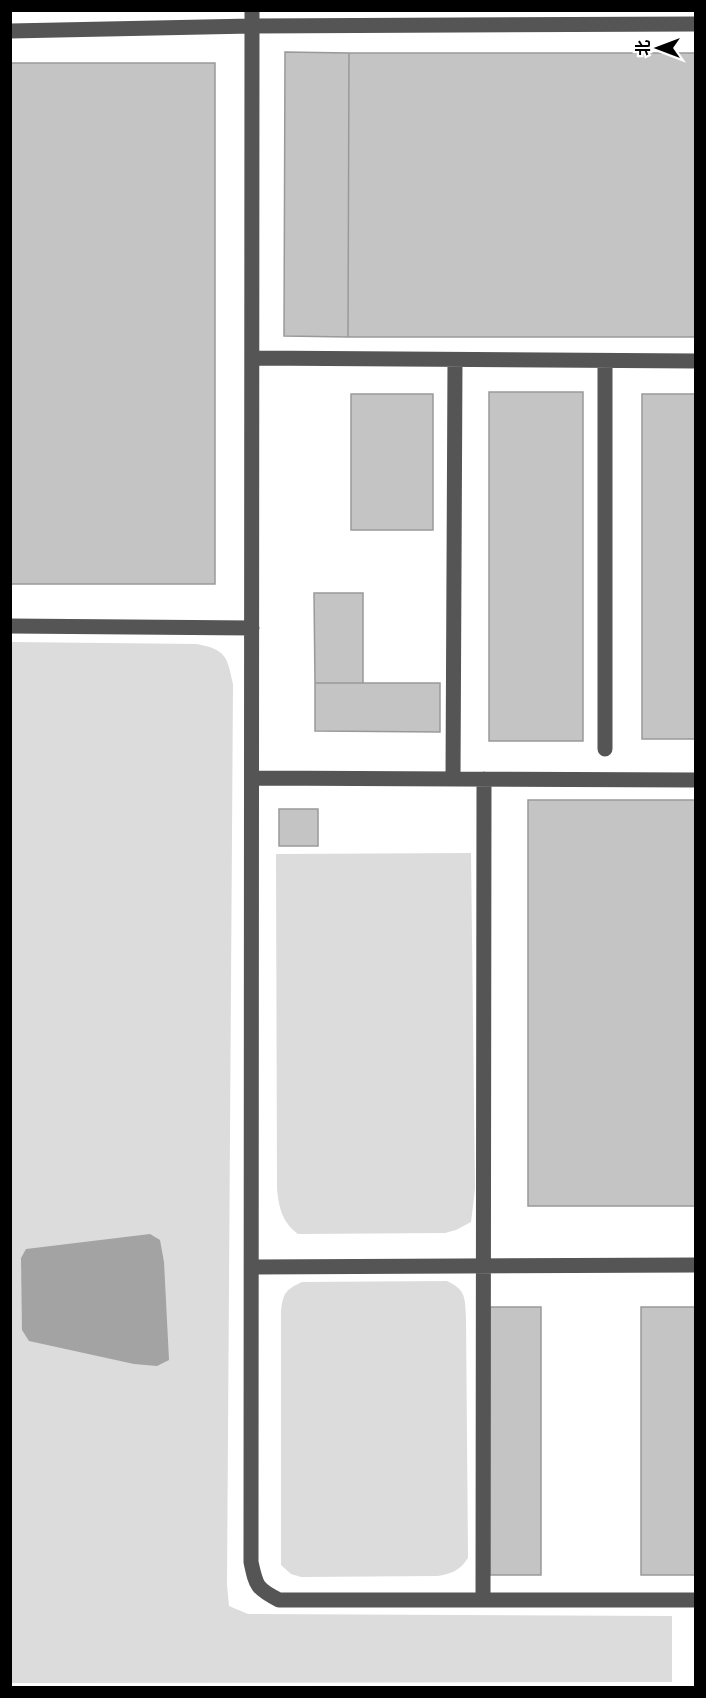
<svg xmlns="http://www.w3.org/2000/svg" width="706" height="1698" viewBox="0 0 706 1698" font-family="Helvetica,'Noto Sans SC',sans-serif">
<style>
.green{fill:#dcdcdc}
.water{fill:#a3a3a3}
.building{fill:#c4c4c4;stroke:#999;stroke-width:1.5}
.lines{fill:none;stroke-linecap:round;stroke-linejoin:round}
.minor{stroke:#555;stroke-width:15}
</style>
<rect width="100%" height="100%" fill="#fff"/>
<!-- green -->
<path class="green" d="M 11,642 L 197,644 C 227,650 227,657 233,684 L 227,1585 L 229,1606 L 248,1614 L 672,1616 L 672,1682 L 11,1683 Z
M 471,853 L 475,1189 L 471,1222 L 456,1230 L 445,1233 L 298,1234 C 282,1222 279,1208 277,1189 L 276,854 Z
M 447,1281 C 466,1290 465,1298 466,1317 L 468,1558 C 459,1571 453,1573 438,1576 L 301,1577 L 291,1574 L 281,1565 L 281,1312 C 283,1293 285,1290 302,1282 Z"/>
<!-- water -->
<path class="water" d="M 150,1234 L 160,1240 L 164,1262 L 169,1360 L 157,1366 L 134,1364 L 29,1341 L 22,1330 L 21,1258 L 26,1249 Z"/>
<!-- building -->
<path class="building" d="M 285,52 L 349,53 L 348,337 L 284,336 Z
M 349,53 L 696,53 L 696,337 L 348,337 Z
M 11,63 L 215,63 L 215,584 L 11,584 Z
M 489,392 L 583,392 L 583,741 L 489,741 Z
M 351,394 L 433,394 L 433,530 L 351,530 Z
M 642,394 L 696,394 L 696,739 L 642,739 Z
M 314,593 L 363,593 L 363,683 L 315,683 Z
M 315,683 L 440,683 L 440,732 L 315,731 Z
M 528,800 L 696,800 L 696,1206 L 528,1206 Z
M 279,809 L 318,809 L 318,846 L 279,846 Z
M 490,1307 L 541,1307 L 541,1575 L 490,1575 Z
M 641,1307 L 696,1307 L 696,1575 L 641,1575 Z"/>
<g class="lines">
<!-- minor -->
<path class="minor" d="M 252,10 L 251,1562 C 256,1586 257,1589 279,1600 L 696,1600
M 10,31 L 252,26 L 696,24
M 252,358 L 696,361
M 605,361 L 605,749
M 10,626 L 252,628
M 252,778 L 696,780
M 453,779 L 455,360
M 252,1267 L 696,1265
M 483,1600 L 484,779"/>
</g>
<!-- border -->
<rect width="706" height="1698" fill="none" stroke="#000000" stroke-width="24"/>
<!-- north arrow -->
<g transform="translate(658 48) rotate(270)" stroke="#ffffff" stroke-width="4.5" paint-order="stroke">
<path d="M0-4.5L10 22L0 15L-10 22Z" fill="#000000"/>
<text y="-9" font-size="16" font-weight="bold" text-anchor="middle" fill="#000000">北</text>
</g>
</svg>
